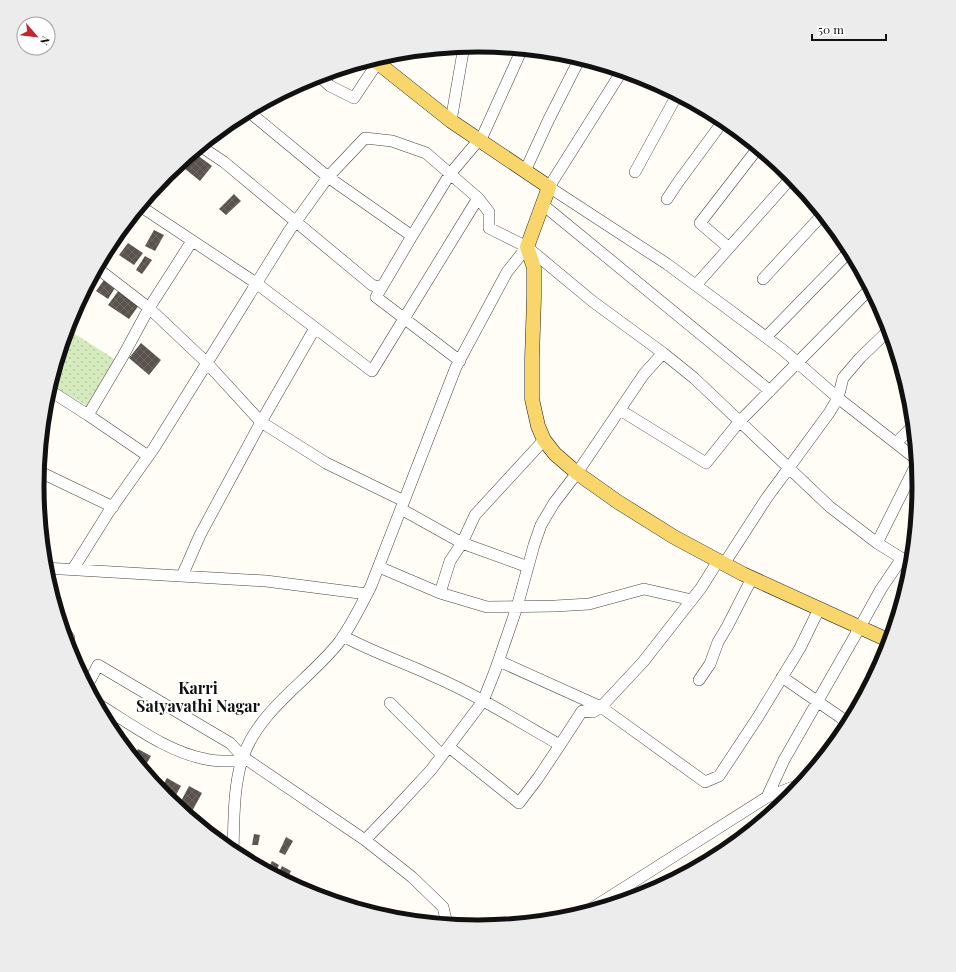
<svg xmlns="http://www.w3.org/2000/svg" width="956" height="972" viewBox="0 0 956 972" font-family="'Playfair Display',serif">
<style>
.park{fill:url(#park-dots)}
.building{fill:url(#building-cross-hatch)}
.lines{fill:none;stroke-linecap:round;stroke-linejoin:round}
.minor-casing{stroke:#444;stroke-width:12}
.major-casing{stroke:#222;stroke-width:15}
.minor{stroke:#fff;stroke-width:11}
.major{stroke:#f9d66b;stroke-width:14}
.labels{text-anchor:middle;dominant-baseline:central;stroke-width:4;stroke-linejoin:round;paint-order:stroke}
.district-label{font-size:16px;font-weight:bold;fill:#111;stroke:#fff}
.rim{fill:none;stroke:#111;stroke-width:5}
</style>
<defs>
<pattern id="park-dots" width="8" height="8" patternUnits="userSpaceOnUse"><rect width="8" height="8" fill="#d5ebbd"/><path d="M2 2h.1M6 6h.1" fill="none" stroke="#b6c8a1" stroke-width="1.8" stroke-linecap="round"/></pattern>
<pattern id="building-cross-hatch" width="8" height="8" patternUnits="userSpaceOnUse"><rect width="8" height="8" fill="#5a524d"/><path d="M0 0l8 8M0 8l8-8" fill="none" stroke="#6d6662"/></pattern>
</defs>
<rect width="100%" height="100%" fill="#fffdf5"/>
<!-- park -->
<path class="park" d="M 67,329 L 116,360 L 87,406 L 50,384 Z"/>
<!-- building -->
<path class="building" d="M 193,152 L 212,166 L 200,181 L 179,164 Z
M 234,194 L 241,201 L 226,215 L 219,209 Z
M 154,230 L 164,235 L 155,251 L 145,246 Z
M 120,231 L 122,232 L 108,252 L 106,250 L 111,241 Z
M 128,243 L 143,253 L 134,265 L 119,255 Z
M 145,256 L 152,260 L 142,274 L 136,270 Z
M 104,280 L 115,288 L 108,299 L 96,291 Z
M 90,281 L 94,284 L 88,294 L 84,291 Z
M 119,290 L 139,305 L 129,319 L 108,305 Z
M 141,343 L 161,360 L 149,375 L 129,358 Z
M 138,749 L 151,756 L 143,770 L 133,758 Z
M 167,778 L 181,786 L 172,802 L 160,790 Z
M 189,786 L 202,793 L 189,817 L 178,807 Z
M 254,834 L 260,835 L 258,845 L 252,845 Z
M 286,837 L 293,841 L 285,855 L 279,852 Z
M 255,859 L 262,861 L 261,867 L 254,864 Z
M 272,861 L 279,865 L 274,875 L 267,871 Z
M 282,866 L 291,871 L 286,881 L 277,876 Z"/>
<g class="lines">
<defs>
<path id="minor" d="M 622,71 L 549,187 L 667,264 L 728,309 L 783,350 L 838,398 L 916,459
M 319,76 L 330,86 L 354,98 L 382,56
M 248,111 L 328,177 L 412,236
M 451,121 L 464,46
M 200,146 L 224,162 L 372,285 L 381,288
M 525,171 L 549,119 L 580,58
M 635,172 L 677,95
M 667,199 L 679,181 L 724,120
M 542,204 L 770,391
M 140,206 L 256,283 L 372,371 L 478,198
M 729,248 L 700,223 L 758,148
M 97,268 L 149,308 L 206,362 L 261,422 L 200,535 L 182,576
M 763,279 L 823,214
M 696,285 L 792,177
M 315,328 L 261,422 L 326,463 L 404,501
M 766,337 L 850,251
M 460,361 L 376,297 L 412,236 L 450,174 L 483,135 L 522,49
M 49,390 L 88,415 L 148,456
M 620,410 L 706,463 L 739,422 L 870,289
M 88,415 L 123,356 L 149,308 L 192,241
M 896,443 L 913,426
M 38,471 L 113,507
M 401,509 L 462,543 L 528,567
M 877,543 L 917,463
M 724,564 L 766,499 L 829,413 L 838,398 L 843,378 L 860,358 L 889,330
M 379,567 L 440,593 L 487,607 L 555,606 L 589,604 L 644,589 L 692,600
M 45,568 L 266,581 L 367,594
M 73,569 L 108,513 L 154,448 L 289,231 L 328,177 L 365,138 L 392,141 L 426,153 L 478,198 L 489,212 L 489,228 L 527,247 L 592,301 L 663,353 L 694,378 L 830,507 L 877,543 L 911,564
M 440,593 L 450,561 L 462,543 L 475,515 L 544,440
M 63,629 L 69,638 L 67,642
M 343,636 C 372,652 403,662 433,676 C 477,695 518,721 560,745 L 582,711 L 593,712 L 601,707 L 643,662 L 701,588 L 718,561
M 499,661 L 601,707 L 705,782 L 719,776 L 758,717 L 800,648 L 819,609
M 782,677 L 840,717 L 848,724
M 699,680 L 710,664 L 718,642 L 727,627 L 752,578
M 87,686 L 98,665 L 230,743 L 243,757 L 365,840 L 412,877 L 443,907 L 447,924
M 96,703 C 130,723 165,751 205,759 C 217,762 230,761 242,761
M 390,703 L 442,755
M 449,747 L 519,803 L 538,778 L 560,745
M 767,797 L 784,760 L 860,627 L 881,589 L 902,558
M 365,840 L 393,811 L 431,770 L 483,701 L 495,671 L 517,607 L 534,545 L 541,525 L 554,503 L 577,473 L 644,374 L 663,353
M 233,853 C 234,822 233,786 243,757 C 260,708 310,680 340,641 C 352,624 362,604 371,586 L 456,367 L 507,272 L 527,247
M 586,912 L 767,797 L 801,784"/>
<path id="major" d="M 373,59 L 451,121 L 549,187 L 527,247 L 534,268 L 534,298 L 532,358 L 532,399 L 538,426 L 544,440 L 555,454 L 577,473 L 618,502 L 674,537 L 743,574 L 890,641"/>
</defs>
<!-- minor casing -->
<use href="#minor" class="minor-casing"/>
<!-- major casing -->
<use href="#major" class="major-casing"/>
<!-- minor -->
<use href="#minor" class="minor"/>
<!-- major -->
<use href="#major" class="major"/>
</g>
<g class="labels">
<!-- district labels -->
<g class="district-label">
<text x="198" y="687">Karri<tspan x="198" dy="18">Satyavathi Nagar</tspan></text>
</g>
</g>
<!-- crop -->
<path d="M0 0H956V972H0ZM44 486a434 434 0 1 1 868 0a434 434 0 1 1-868 0Z" fill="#ececec" fill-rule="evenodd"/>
<path class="rim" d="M44 486a434 434 0 1 1 868 0a434 434 0 1 1-868 0Z"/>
<!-- north arrow -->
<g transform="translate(36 36) rotate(118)"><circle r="19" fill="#ffffff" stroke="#a0a0a0"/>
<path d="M0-3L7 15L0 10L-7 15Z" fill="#c4262e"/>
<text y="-6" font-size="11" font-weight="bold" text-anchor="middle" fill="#111111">N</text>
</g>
<!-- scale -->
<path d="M812 34v6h74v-6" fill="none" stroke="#111111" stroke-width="2"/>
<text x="818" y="34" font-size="12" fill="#111111" stroke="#ffffff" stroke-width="3" paint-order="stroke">50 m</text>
</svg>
